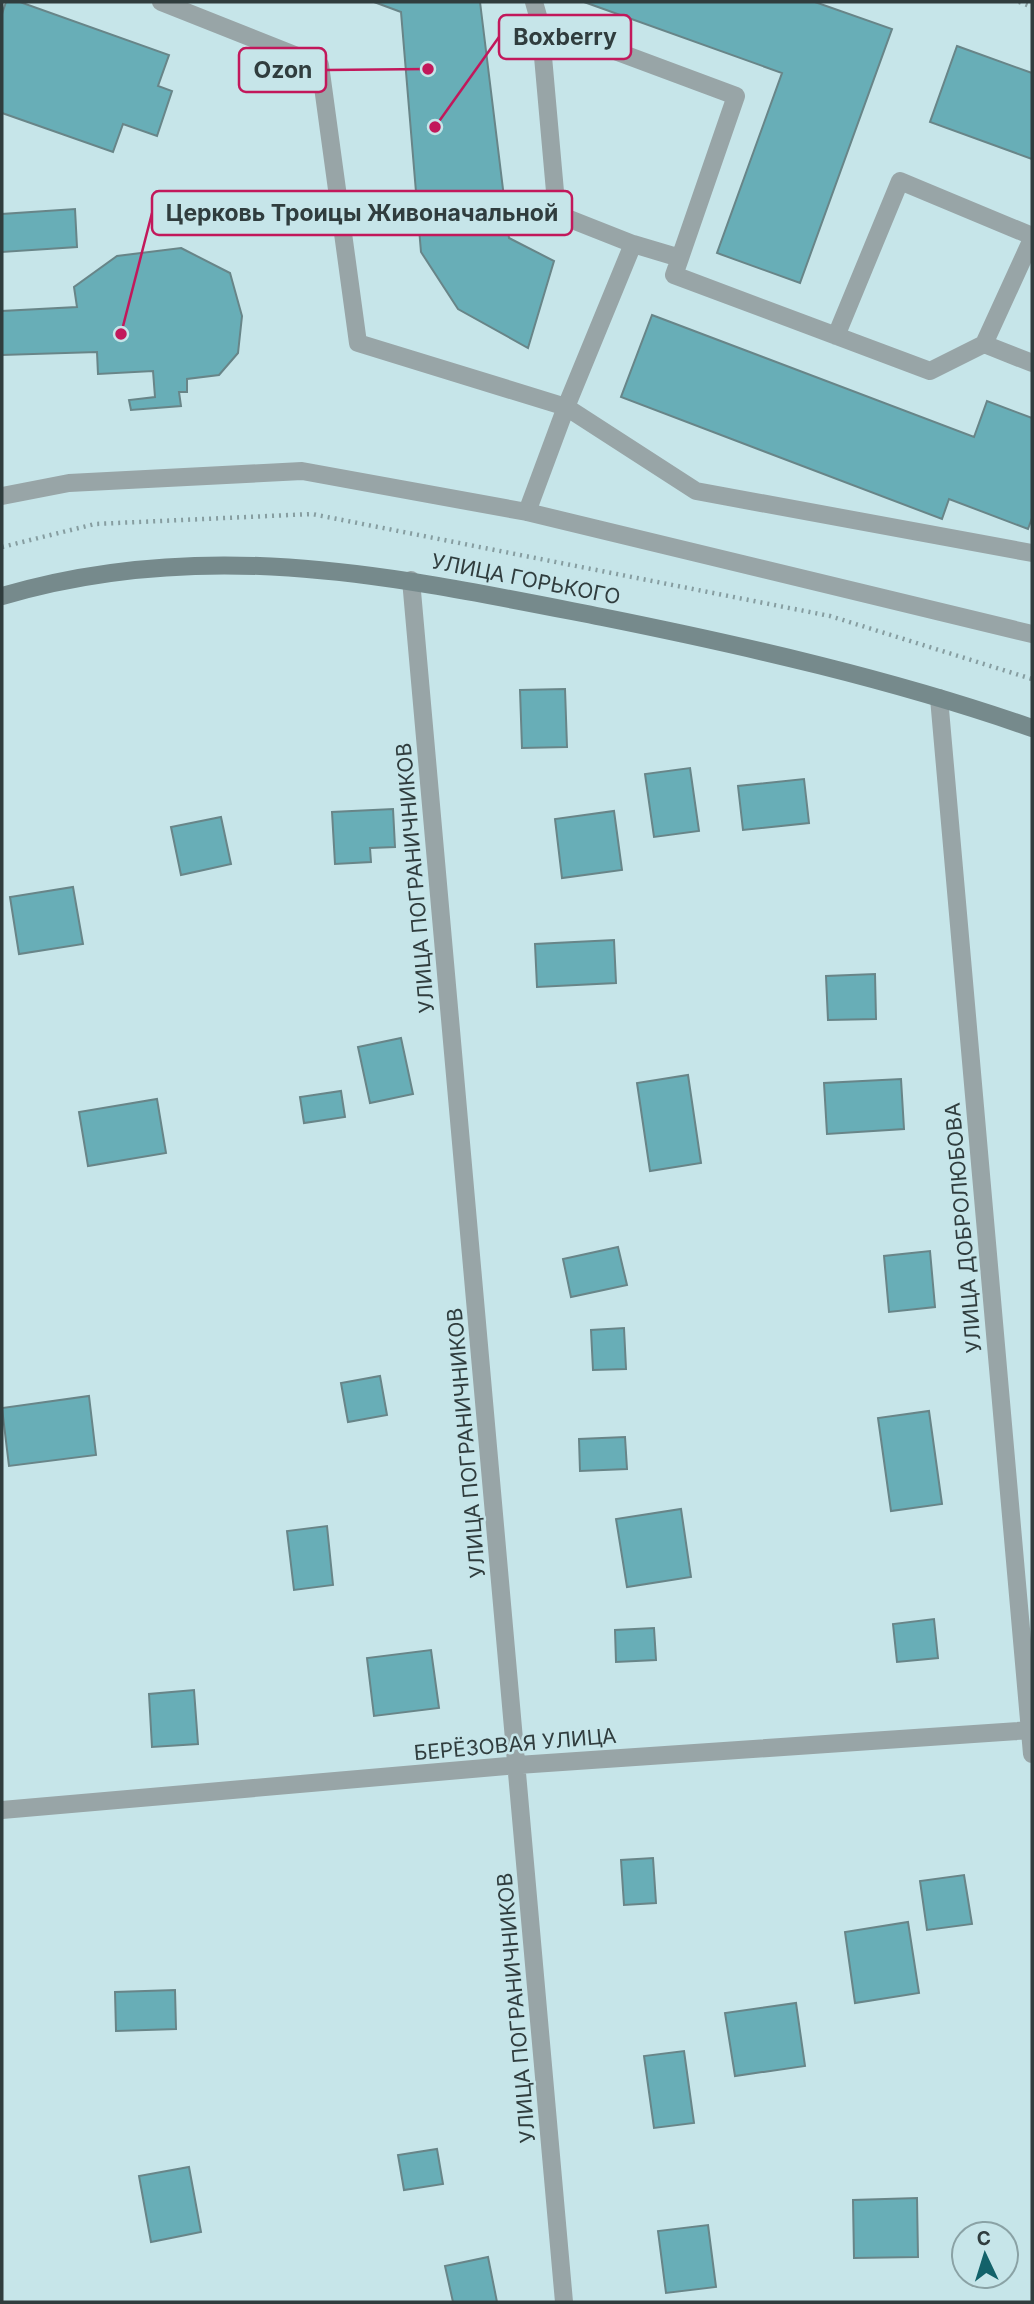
<svg xmlns="http://www.w3.org/2000/svg" width="1034" height="2304" viewBox="0 0 1034 2304" font-family="Inter,sans-serif">
<style>
.building{fill:#68aeb7;stroke:#688588;stroke-width:2}
.lines{fill:none;stroke-linecap:round;stroke-linejoin:round}
.path{stroke:#869da0;stroke-width:4.5;stroke-dasharray:2 5;stroke-linecap:butt}
.service{stroke:#98a5a7;stroke-width:18}
.minor{stroke:#98a5a7;stroke-width:18}
.secondary{stroke:#768a8c;stroke-width:18}
.labels{text-anchor:middle;dominant-baseline:central;stroke-width:5;stroke-linejoin:round;paint-order:stroke}
.street-label{font-size:21px;fill:#303d3e;stroke:#c6e5e9}
.leader{fill:none;stroke:#c2185b;stroke-width:2.5}
.callout-dot{fill:#c2185b;stroke:#c6e5e9;stroke-width:2.5}
.callout{fill:#c6e5e9;stroke:#c2185b;stroke-width:2.5}
.callout-label{font-size:23px;text-anchor:middle;font-weight:bold;fill:#303d3e}
</style>
<rect width="100%" height="100%" fill="#c6e5e9"/>
<!-- building -->
<path class="building" d="M 6,2 L 20,2 L 169,55 L 158,86 L 172,91 L 157,136 L 123,124 L 113,152 L 2,113 L 2,14 Z
M 374,2 L 480,2 L 509,238 L 554,261 L 528,348 L 458,309 L 421,252 L 401,12 Z
M 584,2 L 815,2 L 892,29 L 800,283 L 717,253 L 782,73 Z
M 957,46 L 1032,73 L 1032,159 L 930,122 Z
M 75,209 L 77,247 L 2,252 L 2,214 Z
M 181,248 L 230,273 L 242,316 L 238,353 L 219,375 L 187,379 L 187,392 L 179,392 L 181,406 L 131,410 L 129,400 L 155,397 L 153,371 L 98,374 L 97,352 L 2,355 L 2,311 L 77,307 L 74,287 L 117,256 Z
M 652,315 L 974,437 L 987,401 L 1032,418 L 1032,518 L 1028,529 L 949,499 L 942,519 L 621,397 Z
M 565,689 L 567,747 L 522,748 L 520,690 Z
M 690,768 L 699,831 L 654,837 L 645,774 Z
M 804,779 L 809,823 L 743,830 L 738,786 Z
M 393,809 L 395,847 L 370,848 L 371,862 L 335,864 L 332,812 Z
M 614,811 L 622,870 L 562,878 L 555,819 Z
M 221,817 L 231,864 L 181,875 L 171,827 Z
M 73,887 L 83,944 L 19,954 L 10,897 Z
M 614,940 L 616,983 L 537,987 L 535,944 Z
M 875,974 L 876,1019 L 828,1020 L 826,976 Z
M 401,1038 L 413,1094 L 370,1103 L 358,1047 Z
M 688,1075 L 701,1163 L 650,1171 L 637,1083 Z
M 901,1079 L 904,1129 L 827,1134 L 824,1083 Z
M 341,1091 L 345,1117 L 304,1123 L 300,1097 Z
M 157,1099 L 166,1153 L 88,1166 L 79,1112 Z
M 618,1247 L 627,1285 L 571,1297 L 563,1259 Z
M 930,1251 L 935,1307 L 889,1312 L 884,1256 Z
M 624,1328 L 626,1369 L 593,1370 L 591,1330 Z
M 380,1376 L 387,1415 L 348,1422 L 341,1383 Z
M 89,1396 L 96,1455 L 9,1466 L 2,1408 Z
M 929,1411 L 942,1504 L 891,1511 L 878,1418 Z
M 625,1437 L 627,1469 L 580,1471 L 579,1439 Z
M 681,1509 L 691,1577 L 627,1587 L 616,1519 Z
M 327,1526 L 333,1585 L 294,1590 L 287,1531 Z
M 934,1619 L 938,1658 L 897,1662 L 893,1624 Z
M 654,1628 L 656,1660 L 616,1662 L 615,1630 Z
M 431,1650 L 439,1708 L 374,1716 L 367,1658 Z
M 194,1690 L 198,1744 L 152,1747 L 149,1694 Z
M 653,1858 L 656,1903 L 624,1905 L 621,1860 Z
M 964,1875 L 972,1924 L 927,1930 L 920,1881 Z
M 908,1922 L 919,1993 L 855,2003 L 845,1932 Z
M 175,1990 L 176,2029 L 116,2031 L 115,1992 Z
M 796,2003 L 805,2066 L 735,2076 L 725,2013 Z
M 684,2051 L 694,2123 L 654,2128 L 644,2056 Z
M 437,2149 L 443,2184 L 404,2190 L 398,2155 Z
M 189,2167 L 201,2232 L 151,2242 L 139,2176 Z
M 917,2198 L 918,2257 L 854,2258 L 853,2200 Z
M 708,2225 L 716,2287 L 666,2293 L 658,2231 Z
M 488,2257 L 497,2302 L 453,2302 L 445,2266 Z"/>
<g class="lines">
<!-- path -->
<path class="path" d="M 1019,2 L 1032,7
M 2,547 L 95,524 L 312,514 L 830,616 L 1032,679"/>
<!-- service -->
<path class="service" d="M 161,2 L 320,65 L 358,343 L 566,407 L 633,244
M 534,2 L 540,23
M 680,258 L 633,244 L 557,214 L 540,23 L 736,96 L 680,258 L 674,275 L 930,371 L 984,344 L 1032,363
M 836,336 L 900,181 L 1032,236
M 984,344 L 1032,239
M 2,496 L 69,483 L 302,471 L 527,512 L 1032,634
M 527,512 L 566,407 L 696,491 L 1032,553"/>
<!-- minor -->
<path class="minor" d="M 411,580 L 564,2302
M 939,698 L 1032,1754
M 2,1810 L 518,1765 L 1032,1730"/>
<!-- secondary -->
<path class="secondary" d="M 2,596 C 209,535 397,577 602,617 C 746,646 895,680 1032,728"/>
</g>
<g class="labels">
<!-- street labels -->
<g class="street-label">
<text transform="translate(526 579) rotate(11)">УЛИЦА ГОРЬКОГО</text>
<text transform="translate(415 878) rotate(-95)">УЛИЦА ПОГРАНИЧНИКОВ</text>
<text transform="translate(963 1228) rotate(-95)">УЛИЦА ДОБРОЛЮБОВА</text>
<text transform="translate(466 1443) rotate(-95)">УЛИЦА ПОГРАНИЧНИКОВ</text>
<text transform="translate(515 1744) rotate(-5)">БЕРЁЗОВАЯ УЛИЦА</text>
<text transform="translate(516 2008) rotate(-95)">УЛИЦА ПОГРАНИЧНИКОВ</text>
</g>
</g>
<!-- callouts -->
<path class="leader" d="M435 127L499 37M428 69L326 70M121 334L152 213"/>
<g class="callout-dot">
<circle cx="435" cy="127" r="7"/>
<circle cx="428" cy="69" r="7"/>
<circle cx="121" cy="334" r="7"/>
</g>
<g class="callout">
<rect x="499" y="15" width="132" height="44" rx="7"/>
<rect x="239" y="48" width="87" height="44" rx="7"/>
<rect x="152" y="191" width="420" height="44" rx="7"/>
</g>
<g class="callout-label">
<text x="565" y="45">Boxberry</text>
<text x="283" y="78">Ozon</text>
<text x="362" y="221">Церковь Троицы Живоначальной</text>
</g>
<!-- border -->
<rect width="1034" height="2304" fill="none" stroke="#303d3e" stroke-width="7"/>
<!-- north arrow -->
<g transform="translate(985 2255) rotate(356)"><circle r="33" fill="#c6e5e9" stroke="#8aa2a5" stroke-width="2"/>
<path d="M0-5L12 26L0 18L-12 26Z" fill="#13626a"/>
<text y="-10" font-size="19" font-weight="bold" text-anchor="middle" fill="#303d3e">С</text>
</g>
</svg>
